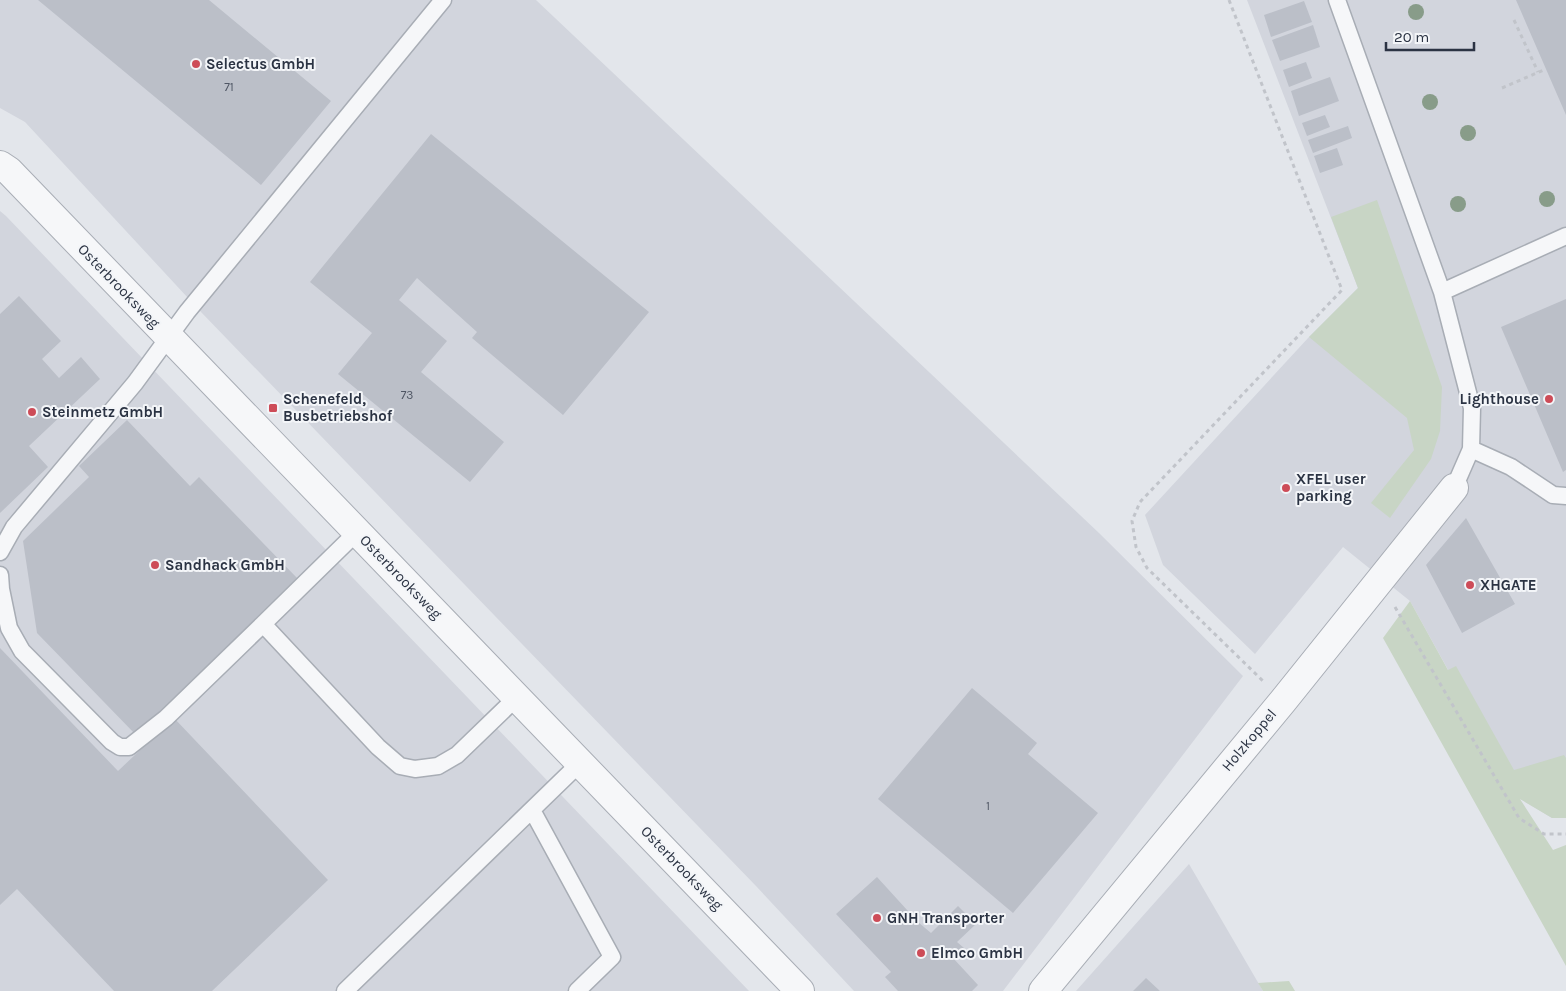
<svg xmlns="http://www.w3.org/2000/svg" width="1566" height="991" viewBox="0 0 1566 991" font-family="Karla,sans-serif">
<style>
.built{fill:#d2d5dd}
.green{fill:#c8d5c5}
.building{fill:#bbbfc8}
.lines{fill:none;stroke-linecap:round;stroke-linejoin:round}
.service-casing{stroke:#a8adb5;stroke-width:19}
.minor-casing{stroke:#a8adb5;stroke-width:30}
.path{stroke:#c1c4ca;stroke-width:3;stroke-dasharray:4 4;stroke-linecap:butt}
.service{stroke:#f6f7f9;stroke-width:16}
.minor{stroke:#f6f7f9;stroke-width:28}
.tree{fill:#889c89}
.poi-dot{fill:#cd4c58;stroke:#f3f5f8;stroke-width:2}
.labels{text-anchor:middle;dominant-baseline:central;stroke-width:4;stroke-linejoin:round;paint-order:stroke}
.number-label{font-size:12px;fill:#4f5664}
.poi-label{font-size:15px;font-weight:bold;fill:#2b3343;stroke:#f3f5f8;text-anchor:start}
.street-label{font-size:15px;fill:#2b3343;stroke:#f3f5f8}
</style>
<rect width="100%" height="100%" fill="#e3e6eb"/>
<!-- built -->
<path class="built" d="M 0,0 L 536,0 L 1099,533 L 1243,676 L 1003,991 L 854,991 L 756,886 L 201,312 L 25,122 L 0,108 Z
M 1247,0 L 1566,0 L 1566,818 L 1552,818 L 1519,798 L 1410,601 L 1343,547 L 1255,654 L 1163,565 L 1145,515 L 1309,337 L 1358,288 Z
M 0,211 L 6,216 L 749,991 L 0,991 Z
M 1189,864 L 1263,991 L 1076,991 Z"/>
<!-- green -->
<path class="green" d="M 1377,200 L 1442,387 L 1440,431 L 1431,459 L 1390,518 L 1371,503 L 1414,450 L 1407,418 L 1309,337 L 1358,288 L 1331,217 Z
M 1410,601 L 1448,670 L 1456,666 L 1514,770 L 1564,755 L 1566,758 L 1566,818 L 1552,818 L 1520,799 L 1553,850 L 1566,845 L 1566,966 L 1383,638 Z
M 1289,981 L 1295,991 L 1263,991 L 1258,983 Z"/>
<!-- building -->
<path class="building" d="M 38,0 L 209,0 L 331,101 L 261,185 Z
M 1516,0 L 1566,0 L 1566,115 Z
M 1304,1 L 1312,22 L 1271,37 L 1264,15 Z
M 1313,25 L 1320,47 L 1280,61 L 1272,40 Z
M 1306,62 L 1312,78 L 1289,87 L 1283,70 Z
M 1330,77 L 1339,101 L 1299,116 L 1291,91 Z
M 1325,115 L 1330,127 L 1307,136 L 1302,123 Z
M 1348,126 L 1352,138 L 1313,153 L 1308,140 Z
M 431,134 L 649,312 L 563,415 L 472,338 L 477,332 L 417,278 L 399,300 L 447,341 L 421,372 L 504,442 L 470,482 L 338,374 L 372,333 L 310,282 Z
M 1337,148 L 1343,165 L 1320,173 L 1314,156 Z
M 19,296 L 61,341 L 42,359 L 59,378 L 81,357 L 100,379 L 29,446 L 48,467 L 0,513 L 0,314 Z
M 1566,299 L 1566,470 L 1563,472 L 1501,327 Z
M 127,420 L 190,486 L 199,477 L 297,578 L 136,735 L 37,633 L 23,541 L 89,477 L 79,466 Z
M 1466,518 L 1515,604 L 1462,633 L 1426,565 Z
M 0,648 L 118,771 L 174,718 L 328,880 L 212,991 L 114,991 L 17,889 L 0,905 Z
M 972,688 L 1037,743 L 1028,754 L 1098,813 L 1013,913 L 878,799 Z
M 877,877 L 918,922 L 931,933 L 958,906 L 976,924 L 957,942 L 964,948 L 953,958 L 978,985 L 972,991 L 898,991 L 885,977 L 891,972 L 836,914 Z
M 1146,978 L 1160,991 L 1133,991 Z"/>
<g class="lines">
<defs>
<path id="service" d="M 1337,0 L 1442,292 L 1472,408 L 1471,449 L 1454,488
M 1442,292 L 1566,236
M 1471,449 L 1511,467 L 1553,495 L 1566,496
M 0,552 L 14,527 L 135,383 L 187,312 L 443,0
M 0,575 L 1,589 L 9,628 L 22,651 L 112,742 L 120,747 L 129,747 L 166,718 L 263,624 L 378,747 L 400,766 L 415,769 L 438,766 L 457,755 L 517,697
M 263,624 L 357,532
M 532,810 L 612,957 L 577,991
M 345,991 L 580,763"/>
<path id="minor" d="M 0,165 L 9,171 L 800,991
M 1043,991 L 1283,701 L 1454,488"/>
</defs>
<!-- service casing -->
<use href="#service" class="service-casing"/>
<!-- minor casing -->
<use href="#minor" class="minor-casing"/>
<!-- path -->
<path class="path" d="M 1229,0 L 1342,290 L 1140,502 L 1132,521 L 1136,547 L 1147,568 L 1263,681
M 1514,20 L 1538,72
M 1502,88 L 1546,69
M 1395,607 L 1519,818 L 1544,834 L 1566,834"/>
<!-- service -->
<use href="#service" class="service"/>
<!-- minor -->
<use href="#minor" class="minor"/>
</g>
<!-- trees -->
<g class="tree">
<circle cx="1416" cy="12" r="8"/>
<circle cx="1430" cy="102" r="8"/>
<circle cx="1468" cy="133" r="8"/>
<circle cx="1547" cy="199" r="8"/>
<circle cx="1458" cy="204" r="8"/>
</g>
<!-- markers -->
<g class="poi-dot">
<circle cx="196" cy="64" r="5"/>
<circle cx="1549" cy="399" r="5"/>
<rect x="268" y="403" width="10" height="10" rx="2.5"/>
<circle cx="32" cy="412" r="5"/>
<circle cx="1286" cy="488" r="5"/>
<circle cx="155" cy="565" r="5"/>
<circle cx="1470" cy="585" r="5"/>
<circle cx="877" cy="918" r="5"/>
<circle cx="921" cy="953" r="5"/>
</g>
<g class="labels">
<!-- number labels -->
<g class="number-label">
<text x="229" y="87">71</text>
<text x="407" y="395">73</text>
<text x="988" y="806">1</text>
</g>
<!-- poi labels -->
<g class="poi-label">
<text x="206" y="64">Selectus GmbH</text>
<text x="283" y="399">Schenefeld,<tspan x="283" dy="17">Busbetriebshof</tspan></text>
<text x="1539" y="399" text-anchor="end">Lighthouse</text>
<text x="42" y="412">Steinmetz GmbH</text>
<text x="1296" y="479">XFEL user<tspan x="1296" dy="17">parking</tspan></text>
<text x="165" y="565">Sandhack GmbH</text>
<text x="1480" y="585">XHGATE</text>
<text x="887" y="918">GNH Transporter</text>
<text x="931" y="953">Elmco GmbH</text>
</g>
<!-- street labels -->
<g class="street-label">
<text transform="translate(119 286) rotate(46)">Osterbrooksweg</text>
<text transform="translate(401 577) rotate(46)">Osterbrooksweg</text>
<text transform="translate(1249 740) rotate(-50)">Holzkoppel</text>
<text transform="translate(682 868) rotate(46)">Osterbrooksweg</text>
</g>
</g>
<!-- scale -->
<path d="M1386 42v8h88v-8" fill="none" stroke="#2b3343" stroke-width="2.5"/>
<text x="1394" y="42" font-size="15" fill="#2b3343" stroke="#f3f5f8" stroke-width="4" paint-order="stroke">20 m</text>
</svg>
